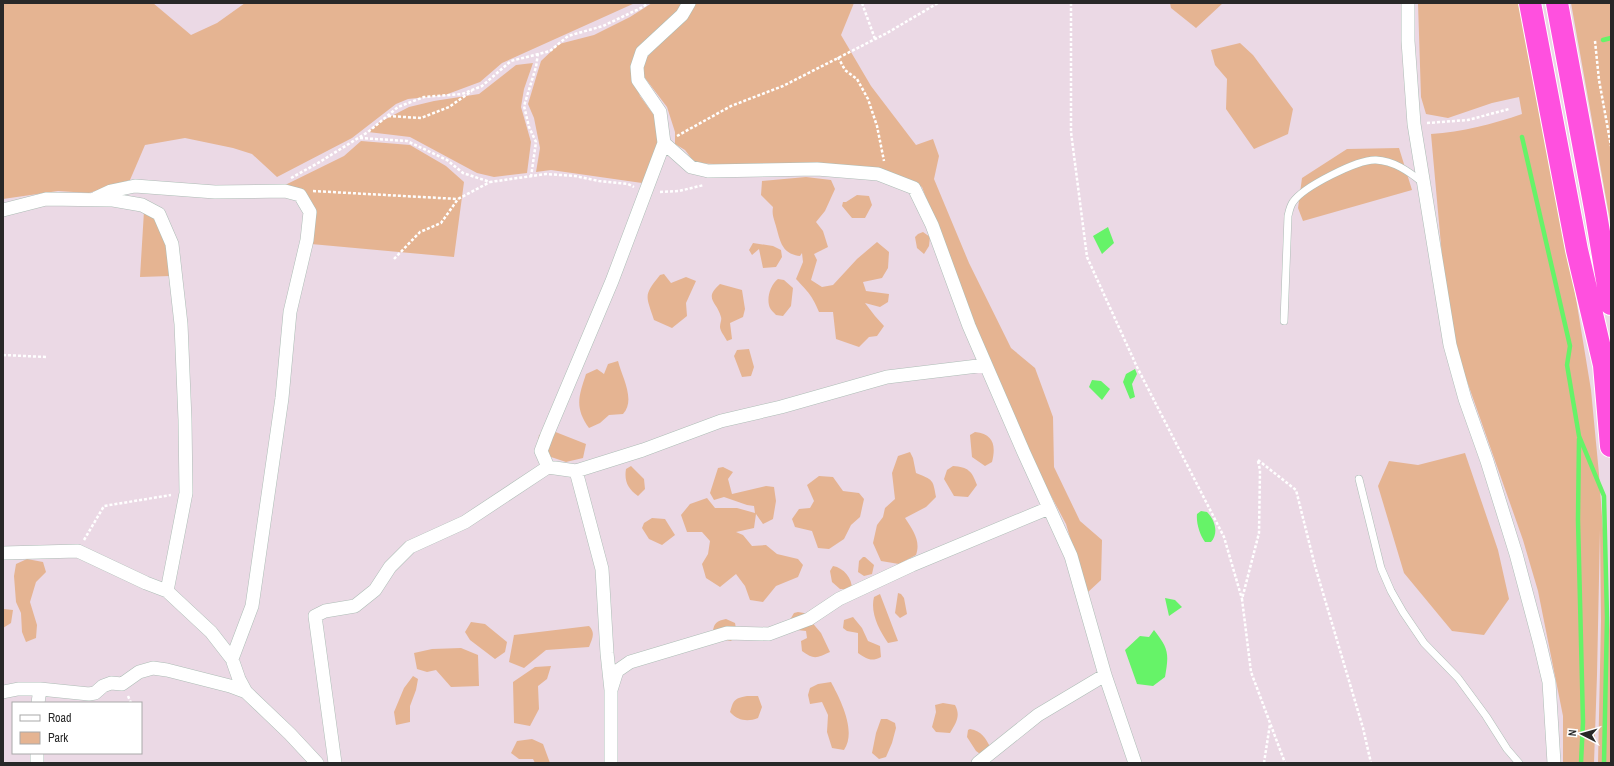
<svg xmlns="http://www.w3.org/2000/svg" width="1614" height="766" viewBox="0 0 1614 766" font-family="'Archivo Narrow',sans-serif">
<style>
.green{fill:#e5b492}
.water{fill:#66f368}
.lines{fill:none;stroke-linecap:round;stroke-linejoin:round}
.stream{stroke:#66f368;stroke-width:4.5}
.lane-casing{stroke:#adbdb6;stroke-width:8}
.street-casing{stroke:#adbdb6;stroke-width:14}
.highway-casing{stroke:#fff;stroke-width:24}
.path{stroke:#fff;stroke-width:2.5;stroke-dasharray:3 2;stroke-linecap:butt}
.lane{stroke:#fff;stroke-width:7}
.street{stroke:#fff;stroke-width:13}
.highway{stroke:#ff50df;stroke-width:22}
</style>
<rect width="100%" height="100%" fill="#ebd9e5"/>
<!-- green -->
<path class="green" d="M 3,3 L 153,3 L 191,35 L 217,23 L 245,3 L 635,3 L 502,63 L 480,82 L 445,95 L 408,99 L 396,104 L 352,138 L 277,177 L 252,154 L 233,148 L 185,138 L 145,145 L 130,180 L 89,193 L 58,191 L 3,199 Z
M 652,3 L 682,3 L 676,14 L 631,69 L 640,96 L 656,118 L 658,137 L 657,154 L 642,183 L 551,170 L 536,172 L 540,148 L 534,118 L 528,104 L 541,61 L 559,44 L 594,35 L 630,17 Z
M 696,3 L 854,3 L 841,35 L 871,86 L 916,145 L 933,139 L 939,156 L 934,179 L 969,263 L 1011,348 L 1035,368 L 1053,417 L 1054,467 L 1080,521 L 1102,540 L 1101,580 L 1087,593 L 1066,524 L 1030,456 L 966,306 L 922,187 L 910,180 L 768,167 L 695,163 L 685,150 L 675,144 L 675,132 L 667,107 L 642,74 L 642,62 L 689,15 Z
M 1170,3 L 1223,3 L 1196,28 L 1171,8 Z
M 1418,3 L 1521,3 L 1559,195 L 1591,390 L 1599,474 L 1611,644 L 1611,763 L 1598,763 L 1601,621 L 1600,530 L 1597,675 L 1594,763 L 1563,763 L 1563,716 L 1538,591 L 1523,540 L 1456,350 L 1442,256 L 1431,134 C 1462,132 1493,124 1522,114 L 1519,97 L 1492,103 L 1448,118 L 1426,114 L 1421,97 Z
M 1571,3 L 1611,3 L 1611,226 Z
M 1240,43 L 1253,55 L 1293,109 L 1288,134 L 1254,149 L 1226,109 L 1227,79 L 1215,65 L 1211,50 Z
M 533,63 L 524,89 L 521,107 L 531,142 L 527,173 L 494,177 L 477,173 L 410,137 L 368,132 L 380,122 L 409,107 L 434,101 L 479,94 L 516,65 Z
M 361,141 L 410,145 L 446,166 L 464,182 L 454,257 L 311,244 L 315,214 L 283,186 L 344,156 Z
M 1399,148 L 1412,190 L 1303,221 L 1298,208 L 1302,178 L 1347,149 Z
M 806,177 L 831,180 L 835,189 L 825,211 L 816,222 L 823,231 L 828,247 L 814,254 L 817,260 L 811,280 L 822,287 L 833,285 L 857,259 L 877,242 L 889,252 L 888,268 L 882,278 L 863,282 L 866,291 L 889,294 L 888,302 L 880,307 L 865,303 L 875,316 L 884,326 L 877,336 L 869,337 L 859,347 L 836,339 L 833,312 L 819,312 C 812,295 808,292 796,279 L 803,262 L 802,253 L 800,256 C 780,254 780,238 775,223 C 773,216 772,214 773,207 L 761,195 L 762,181 Z
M 857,195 L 869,196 L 872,205 L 865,218 L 852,218 L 842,206 L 843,202 L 846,202 Z
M 144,211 L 152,215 L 163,227 L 170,276 L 140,277 Z
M 923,232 L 930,237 L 929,246 L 924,254 L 917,248 L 915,237 L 918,234 Z
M 753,243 L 773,246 L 781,250 L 782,257 L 776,267 L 763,268 L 759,249 L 752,255 L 749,250 Z
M 664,274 L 671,283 L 686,277 L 696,281 L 686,303 L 687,316 L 672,328 L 654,320 C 646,295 643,296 660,275 Z
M 778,279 L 784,280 L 793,288 L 791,306 L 783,316 L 776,315 C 774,313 771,310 770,308 C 766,299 770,285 778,279 Z
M 720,284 L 742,290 L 745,309 L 743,317 L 730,323 L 732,339 L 727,341 C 725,337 720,331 720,327 C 720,323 722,320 721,317 C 717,301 703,299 720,284 Z
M 749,349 L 754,367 L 751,376 L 742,377 L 734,356 L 737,350 Z
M 618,361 C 622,377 636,400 623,414 L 609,415 L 600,423 L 589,428 C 574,407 579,396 586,374 L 597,369 L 604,374 L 608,364 Z
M 553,431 L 586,444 L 583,458 L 566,462 L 548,456 L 538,441 L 539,435 Z
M 975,432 C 994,434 996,446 992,462 L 985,466 L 972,457 L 970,435 Z
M 910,452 L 913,458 L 916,473 C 933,480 933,479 936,497 L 926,507 L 905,518 C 913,530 921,541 916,555 L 899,564 L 881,561 L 873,543 L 877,525 L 883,517 L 885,508 L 895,499 L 892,473 L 898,456 Z
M 1465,453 L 1498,550 L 1509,599 L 1484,635 L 1452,631 L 1404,573 L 1378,486 L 1389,461 L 1418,465 Z
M 631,466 L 644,479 L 645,489 L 638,496 C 628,489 624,481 626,469 Z
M 953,466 C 968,467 972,471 977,485 L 968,497 L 954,496 L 944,479 L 947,470 Z
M 723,467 L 733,472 L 728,479 L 732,494 L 766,486 L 774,487 L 776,501 L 773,519 L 763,524 L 756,514 L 754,528 L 736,532 L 743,535 L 752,546 L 766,545 L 777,554 L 798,559 L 803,565 L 798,577 L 776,586 L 763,602 L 750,600 L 745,586 L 736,574 L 720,587 L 706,578 L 702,564 L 708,554 L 710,541 L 702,532 L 687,532 L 681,515 L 690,504 L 707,498 L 715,508 L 737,508 L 755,513 L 754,506 L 747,505 L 724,497 L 714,500 L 710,493 L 718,468 Z
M 819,476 L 833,477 L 843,491 L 859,493 L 864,499 L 860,517 L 851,525 L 844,539 L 829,549 L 818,548 L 812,531 L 795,527 L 792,519 L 799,509 L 810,508 L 814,501 L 807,485 Z
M 652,518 L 665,519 L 675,535 L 662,545 L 649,539 L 642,528 L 644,523 Z
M 863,557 L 865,557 L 874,565 L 872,574 L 864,576 L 858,572 L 859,561 Z
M 27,559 L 43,562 L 46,572 L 36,582 L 30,602 L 37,625 L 36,638 L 26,642 L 22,632 L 21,613 L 16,602 L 14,576 L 16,564 Z
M 833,566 C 844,568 852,578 852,589 L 840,589 L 832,582 L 830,571 Z
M 898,593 L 901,594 L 904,598 L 907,614 L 900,618 L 895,613 Z
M 880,594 L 898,641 L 888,643 C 879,630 870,613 874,597 Z
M 4,609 L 13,610 L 11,623 L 3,628 L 3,610 Z
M 798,612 L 804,613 L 821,633 L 830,652 C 817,658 814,660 802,651 L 801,641 L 807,638 L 806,631 L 797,630 L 788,623 L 794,613 Z
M 853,617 L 862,628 L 868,641 L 880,646 L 881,657 C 871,662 867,659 858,653 L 858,633 L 847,631 L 843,628 L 844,620 Z
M 726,619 L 735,623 L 737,634 L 731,641 L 721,639 L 713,631 C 714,623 717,621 726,619 Z
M 471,622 L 485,624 L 507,642 L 505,652 L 495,659 L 470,640 L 465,632 Z
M 589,626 C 596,633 592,639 589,647 L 546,650 L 524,668 L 509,662 L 514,635 Z
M 461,648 L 478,655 L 479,686 L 451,687 L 436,670 L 427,672 L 417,669 L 414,653 L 432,649 Z
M 551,666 L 547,679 L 538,686 L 539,709 L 530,726 L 514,723 L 513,682 L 535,667 Z
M 413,676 L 418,679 L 416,690 L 410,706 L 410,722 L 396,725 L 394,712 L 404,688 Z
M 831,682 C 840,699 857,731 844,750 L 832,748 L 827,732 L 828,715 L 822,702 L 810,704 L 808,695 L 810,688 L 818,684 Z
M 747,696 L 758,696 L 762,707 L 758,718 C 748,722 738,721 730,712 C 734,700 733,699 747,696 Z
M 943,703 L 955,705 C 961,716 956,723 950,733 L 936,732 L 932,727 L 936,712 L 935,705 Z
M 881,719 L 887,719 L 895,723 L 896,728 L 892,743 L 886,757 L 879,759 L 872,753 L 876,733 Z
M 970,729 C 982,731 985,738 991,748 L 983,756 L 976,751 L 967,737 L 968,730 Z
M 532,739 L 543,744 L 550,763 L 535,763 L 533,759 L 519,759 L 511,753 L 517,741 Z"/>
<!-- water -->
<path class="water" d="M 1108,227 L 1114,243 L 1102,254 L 1093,236 Z
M 1135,369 L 1137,374 L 1132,384 L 1135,397 L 1130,399 L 1123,382 L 1126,374 Z
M 1092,380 L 1101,381 L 1110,389 L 1102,400 L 1089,387 Z
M 1201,511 L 1207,512 C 1215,520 1219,533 1211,542 L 1205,542 C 1200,535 1196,523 1197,514 Z
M 1165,598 L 1175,600 L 1182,607 L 1169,616 Z
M 1154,630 C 1169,649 1169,654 1165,677 L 1153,686 L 1137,684 L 1125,650 L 1140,636 L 1149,637 Z"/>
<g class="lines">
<!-- stream -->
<path class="stream" d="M 1603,40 L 1611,38
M 1522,137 L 1570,346 L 1567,365 L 1579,436 L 1604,496 L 1607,617 L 1604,763
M 1579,439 L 1578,520 L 1583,722 L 1581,763"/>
<defs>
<path id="lane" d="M 1284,321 L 1288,216 C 1289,212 1290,206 1293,202 C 1303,187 1358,159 1376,160 C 1394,161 1408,171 1422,182
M 1359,479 L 1381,568 L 1391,591 L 1403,612 L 1424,643 L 1458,678 L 1486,716 L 1507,749 L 1519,763"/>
<path id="street" d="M 689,3 L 682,15 L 642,52 L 637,67 L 638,80 L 660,112 L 664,143 L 612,281 L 547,435 L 541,451 L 548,467 L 576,471 L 643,450 L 721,421 L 781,407 L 887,377 L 986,365
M 1408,3 L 1408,41 L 1414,124 L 1450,345 L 1465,399 L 1487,461 L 1516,554 L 1540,644 L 1549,682 L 1554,763
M 664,143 L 691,167 L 708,171 L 817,169 L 878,174 L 914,188 L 932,225 L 969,326 L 1024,453 L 1071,556 L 1105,675 L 1135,763
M 96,198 L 111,191 L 135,186 L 215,192 L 285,191 L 300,195 L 310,212 L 307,240 L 290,312 L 282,398 L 252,606 L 232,659
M 3,210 L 46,199 L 113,200 L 142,205 L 159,214 L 172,244 L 181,324 L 185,420 L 186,493 L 167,591 L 211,632 L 232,659 L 239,679 L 246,692 L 290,734 L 317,763
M 576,471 L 602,569 L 607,653 L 611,690 L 611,763
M 3,553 L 78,551 L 146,583 L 167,591
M 611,690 L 617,671 L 630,662 L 727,633 L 769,634 L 809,619 L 839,599 L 912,565 L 1049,508
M 3,692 L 18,689 L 40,689
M 38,703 L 40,689 L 89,694 L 95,693 L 103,686 L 111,683 L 122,684 L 139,672 L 153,668 L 167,670 L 230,686 L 246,692
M 37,763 L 37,753
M 335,763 L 315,616 L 325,611 L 355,606 L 375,590 L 390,567 L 410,547 L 465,522 L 548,467
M 978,763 L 1038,715 L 1105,675"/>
<path id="highway" d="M 1530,3 L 1577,250 L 1604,365 L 1611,446
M 1557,3 L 1596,214 L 1611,304"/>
</defs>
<!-- lane casing -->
<use href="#lane" class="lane-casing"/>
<!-- street casing -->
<use href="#street" class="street-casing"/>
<!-- highway casing -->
<use href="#highway" class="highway-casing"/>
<!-- path -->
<path class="path" d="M 862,3 L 875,39
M 1071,3 L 1071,132 L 1087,257 L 1137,367 L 1224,537 L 1242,599
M 1595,41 L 1599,80 L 1611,146
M 838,57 L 845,70 L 857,79 L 868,99 L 877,126 L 884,161
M 388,116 L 421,118 L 449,107 L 472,91
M 1427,123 L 1468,120 L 1509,109
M 677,136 L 731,106 L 783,86 L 887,33 L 938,3
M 360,138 L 407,141 L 447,160 L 463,173 L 490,182 L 546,174 L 575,176 L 599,181 L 628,184 L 634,187
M 531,177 L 536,142 L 529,127 L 524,106 L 536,67 L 538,53
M 291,178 L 318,163 L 368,132 L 398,107 L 424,97 L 462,94 L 482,86 L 511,61 L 550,51 L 568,36 L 603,26 L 643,7 L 648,3
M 313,191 L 458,199
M 660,192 L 679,191 L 704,185
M 394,259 L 420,232 L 441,223 L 458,199 L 490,182
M 3,355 L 46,357
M 1258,460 L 1296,490 L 1315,566 L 1363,728 L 1371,763
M 1258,461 L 1260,470 L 1259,533 L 1242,599 L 1251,672 L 1285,763
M 84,540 L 104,506 L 171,495
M 128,696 L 131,703
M 1264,763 L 1270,724"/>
<!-- lane -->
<use href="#lane" class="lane"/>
<!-- street -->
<use href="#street" class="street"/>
<!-- highway -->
<use href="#highway" class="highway"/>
</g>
<!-- border -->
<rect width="1614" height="766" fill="none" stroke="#282828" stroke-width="8"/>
<!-- legend -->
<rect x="12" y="702" width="130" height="52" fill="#ffffff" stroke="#a9a9a9"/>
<rect x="20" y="715" width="20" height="6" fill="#ffffff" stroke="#a9a9a9"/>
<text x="48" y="722" font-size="12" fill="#282828">Road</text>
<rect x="20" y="732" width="20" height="12" fill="#e5b492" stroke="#a9a9a9"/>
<text x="48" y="742" font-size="12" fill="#282828">Park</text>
<!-- north arrow -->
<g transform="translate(1582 734) rotate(276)" stroke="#ffffff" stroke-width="3" paint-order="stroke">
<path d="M0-3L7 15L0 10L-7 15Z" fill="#282828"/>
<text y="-6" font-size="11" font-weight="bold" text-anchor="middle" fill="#282828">N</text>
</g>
</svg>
